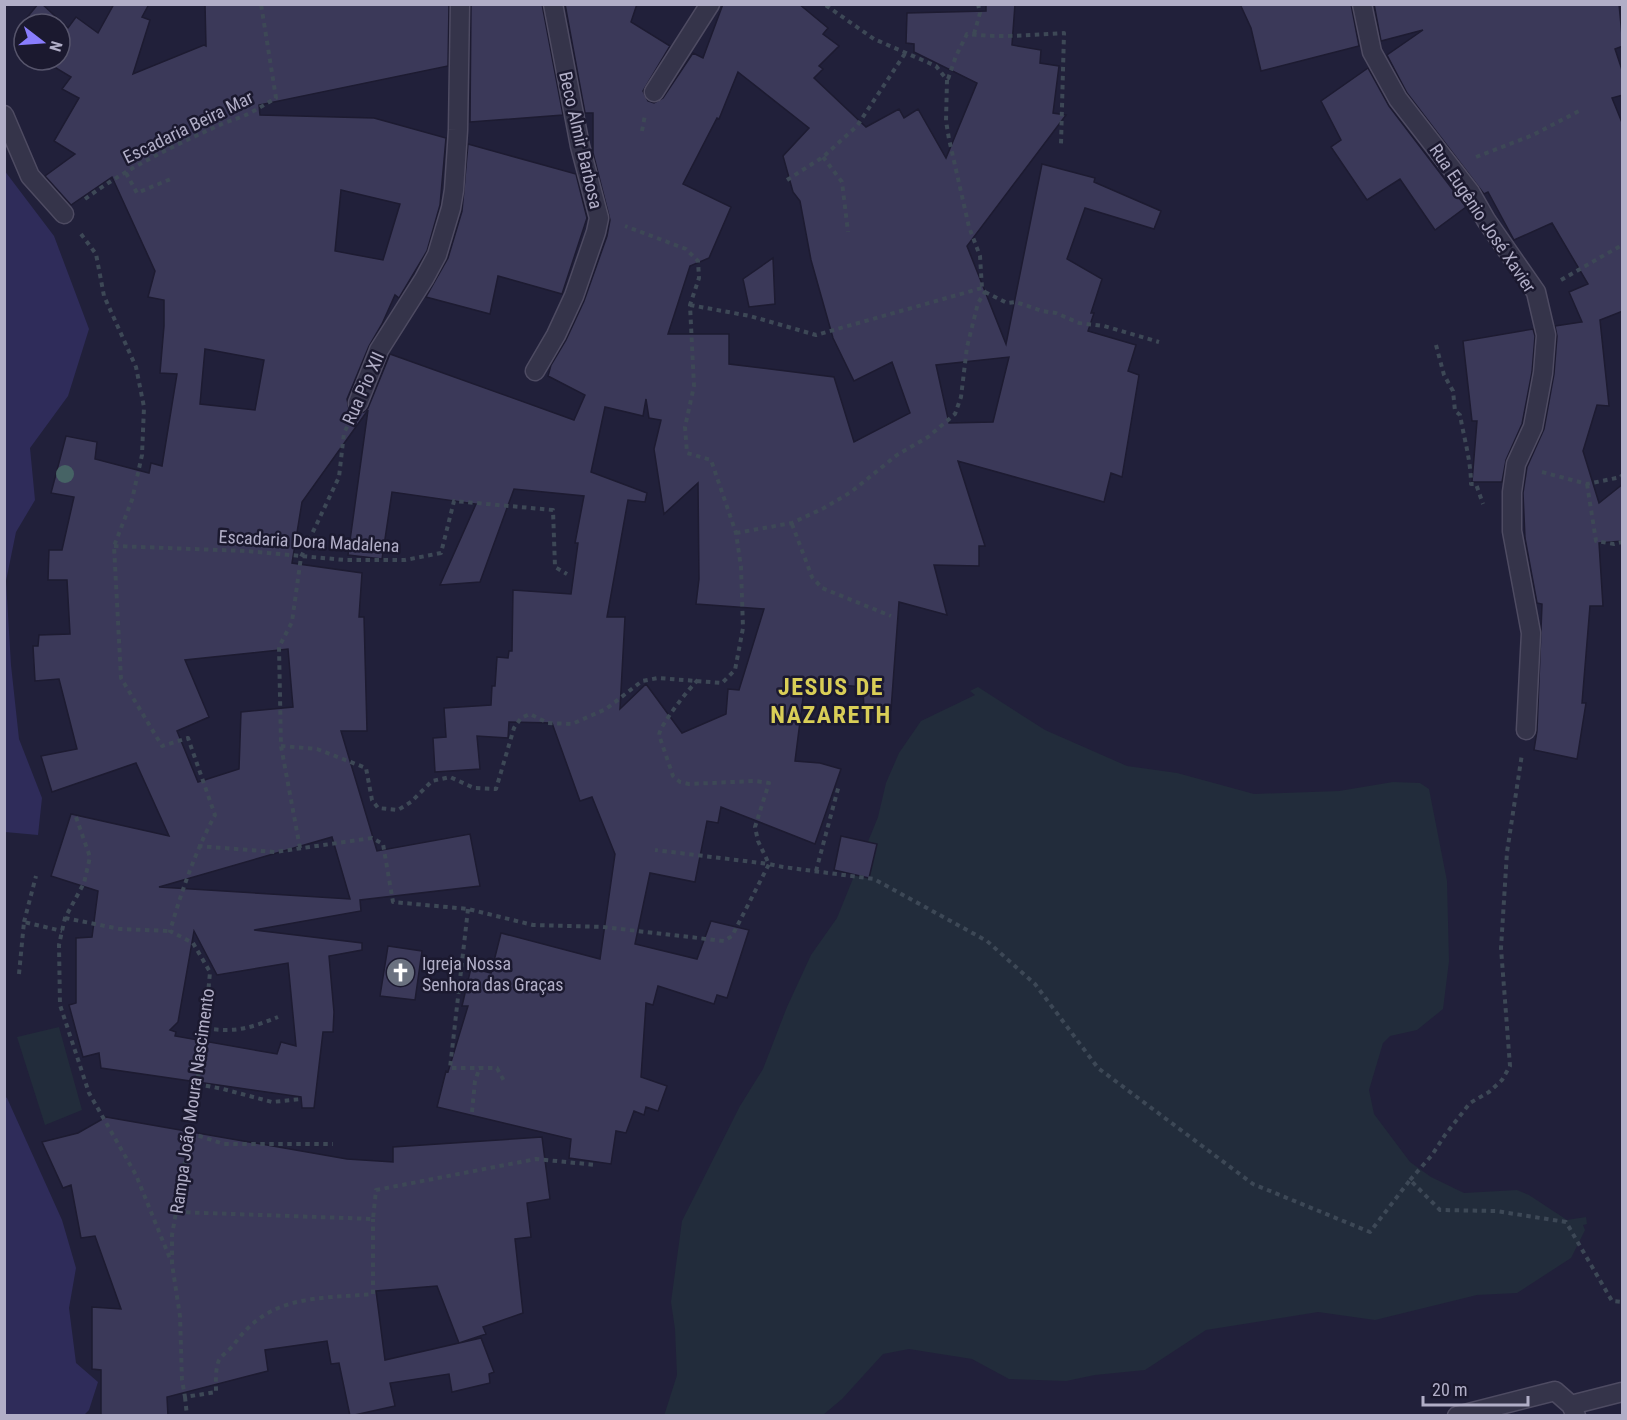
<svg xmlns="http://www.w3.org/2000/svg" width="1627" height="1420" viewBox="0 0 1627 1420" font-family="'Roboto Condensed',sans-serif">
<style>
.green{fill:#222c3b}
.water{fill:#2f2c5a}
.building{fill:#3b3959;stroke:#1d1b31;stroke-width:1.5;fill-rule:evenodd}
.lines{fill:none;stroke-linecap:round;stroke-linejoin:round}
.minor-casing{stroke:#4e4b62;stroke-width:21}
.path{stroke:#3d4856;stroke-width:4;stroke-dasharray:4.5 4.5;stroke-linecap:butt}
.minor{stroke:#35344a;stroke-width:18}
.tree{fill:#466365}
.labels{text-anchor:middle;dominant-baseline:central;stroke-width:5;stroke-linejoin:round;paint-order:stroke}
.street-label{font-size:18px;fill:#b1aec7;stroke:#1b192f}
.poi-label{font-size:18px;fill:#b1aec7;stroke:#1b192f;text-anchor:start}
.district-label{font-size:24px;font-weight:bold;letter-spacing:1.5px;fill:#d9ce57;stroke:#1b192f}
</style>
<rect width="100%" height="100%" fill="#21203a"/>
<!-- green -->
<path class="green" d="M 978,687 L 1045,730 L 1127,766 L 1177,773 L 1254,794 L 1339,791 L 1393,782 L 1420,783 L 1429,789 L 1447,881 L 1449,961 L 1443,1009 L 1417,1030 L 1390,1036 L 1383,1043 L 1369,1090 L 1374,1114 L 1410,1162 L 1431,1177 L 1464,1193 L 1517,1190 L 1529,1195 L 1567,1220 L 1586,1217 L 1587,1224 L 1583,1225 L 1585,1230 L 1571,1258 L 1517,1293 L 1477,1295 L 1375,1320 L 1318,1312 L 1206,1330 L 1145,1370 L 1095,1375 L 1066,1381 L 1009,1379 L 972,1359 L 909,1349 L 883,1354 L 842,1399 L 823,1415 L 664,1416 L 677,1375 L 675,1329 L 671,1302 L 682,1221 L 740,1106 L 763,1069 L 787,1007 L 811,955 L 837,918 L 878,817 L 886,783 L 899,753 L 921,721 L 975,695 L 970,691 Z
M 59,1027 L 82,1110 L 45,1125 L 17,1037 Z"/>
<!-- water -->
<path class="water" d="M 4,170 L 54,236 L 89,329 L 68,396 L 30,448 L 35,500 L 16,532 L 6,581 L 11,665 L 19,739 L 42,798 L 38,835 L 5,832 Z
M 5,1097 L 7,1098 L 62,1220 L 76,1268 L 69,1308 L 76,1363 L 98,1382 L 89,1410 L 84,1415 L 5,1415 Z"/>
<!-- building -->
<path class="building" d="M 38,4 L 42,4 L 68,28 L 76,17 L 98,33 L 114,4 L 149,4 L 142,17 L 150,20 L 133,74 L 204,45 L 206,46 L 205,4 L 449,4 L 448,66 L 259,105 L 260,115 L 374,118 L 446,138 L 440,205 L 427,251 L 399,298 L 395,295 L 382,324 L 369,346 L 347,399 L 349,409 L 354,414 L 364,412 L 368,408 L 390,354 L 574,420 L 585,395 L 548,376 L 551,365 L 566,340 L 584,301 L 607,236 L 610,220 L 593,153 L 593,113 L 585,113 L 565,4 L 637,4 L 631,22 L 670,46 L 643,91 L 648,101 L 654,103 L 663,98 L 693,53 L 703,58 L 723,4 L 799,4 L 828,28 L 823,34 L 839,46 L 819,66 L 823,69 L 814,78 L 866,127 L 899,109 L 904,118 L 918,109 L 946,158 L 977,83 L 914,52 L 914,44 L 906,43 L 907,13 L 986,11 L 986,4 L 1015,4 L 1012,45 L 1041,50 L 1040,63 L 1059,66 L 1053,113 L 1066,115 L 967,246 L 1006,344 L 1042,164 L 1095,178 L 1094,182 L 1161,211 L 1154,229 L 1085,208 L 1067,259 L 1102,279 L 1091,313 L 1094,313 L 1088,331 L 1136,345 L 1128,371 L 1139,375 L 1122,477 L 1111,473 L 1104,502 L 958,461 L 985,546 L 979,546 L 979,566 L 934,565 L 947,615 L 899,602 L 891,710 L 864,711 L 863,687 L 805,682 L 795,761 L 820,763 L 841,769 L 815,844 L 721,807 L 718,823 L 707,821 L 695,882 L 650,873 L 635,944 L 697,959 L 711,921 L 749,930 L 727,998 L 717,995 L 714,1004 L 658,986 L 653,1005 L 646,1003 L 641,1077 L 667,1086 L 658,1111 L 646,1107 L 644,1115 L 634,1111 L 626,1133 L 616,1131 L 611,1164 L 569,1158 L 571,1139 L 437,1107 L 446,1071 L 448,1072 L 468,1006 L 462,1006 L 471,968 L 491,973 L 501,933 L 600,959 L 615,854 L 592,797 L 580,801 L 552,723 L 509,722 L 508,738 L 477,736 L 480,769 L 435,772 L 433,738 L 446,737 L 444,708 L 491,705 L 492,686 L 495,686 L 497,657 L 508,658 L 509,651 L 512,651 L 513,590 L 571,594 L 578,543 L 575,543 L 584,496 L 514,489 L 480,582 L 440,585 L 476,504 L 392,492 L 382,559 L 348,555 L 368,410 L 302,502 L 292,563 L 362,573 L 359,617 L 364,617 L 367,731 L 341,731 L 377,851 L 470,834 L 480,886 L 360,900 L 361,911 L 254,930 L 362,943 L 362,950 L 329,956 L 334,1012 L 333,1032 L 323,1032 L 314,1108 L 302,1108 L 301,1097 L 101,1068 L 99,1053 L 83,1057 L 69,1005 L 76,1003 L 76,938 L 92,937 L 98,891 L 51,876 L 71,814 L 169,836 L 136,763 L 52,792 L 41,756 L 77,749 L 59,679 L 35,681 L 33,646 L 38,646 L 39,635 L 70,634 L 67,580 L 48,580 L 49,550 L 62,550 L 74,497 L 51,493 L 66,436 L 97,442 L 95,459 L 149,473 L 151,463 L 162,466 L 177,374 L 160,373 L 164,326 L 164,300 L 148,297 L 155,271 L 112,177 L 71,205 L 45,176 L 75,154 L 54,141 L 79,98 L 62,89 L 71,77 L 46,62 L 47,60 L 60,60 L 60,24 L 24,24 L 24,36 L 17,30 ZM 738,72 L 809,128 L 783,156 L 793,192 L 800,201 L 811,260 L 833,338 L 854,381 L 892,362 L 910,413 L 854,442 L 834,377 L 729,364 L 729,334 L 668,334 L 690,266 L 709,258 L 731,207 L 683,184 L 717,118 L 719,119 ZM 341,190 L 400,204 L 383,260 L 335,251 ZM 205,349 L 264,360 L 255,410 L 200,404 ZM 1009,357 L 993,422 L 949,423 L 936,365 ZM 646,399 L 649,418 L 661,420 L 654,449 L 664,514 L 698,483 L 699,579 L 696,604 L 764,609 L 739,690 L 728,689 L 726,714 L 682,733 L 646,684 L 620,709 L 625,617 L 607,617 L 628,500 L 645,502 L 647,493 L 591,472 L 605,407 L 643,416 ZM 288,649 L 293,707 L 241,712 L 239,769 L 198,782 L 177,731 L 209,717 L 185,660 ZM 332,837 L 350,899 L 159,887 ZM 194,931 L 217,975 L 288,963 L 296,1046 L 281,1042 L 277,1054 L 175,1036 L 176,1032 L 170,1030 L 178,1022 Z
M 471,4 L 542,4 L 563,115 L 470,122 Z
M 1240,4 L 1351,4 L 1359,46 L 1261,71 L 1251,28 Z
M 1374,4 L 1619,4 L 1623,46 L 1615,49 L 1623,73 L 1623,95 L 1612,98 L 1623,125 L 1623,311 L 1600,320 L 1609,406 L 1597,405 L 1583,451 L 1599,503 L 1623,484 L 1623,541 L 1599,543 L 1603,606 L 1590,606 L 1582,703 L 1586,703 L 1577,759 L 1534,750 L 1537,731 L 1542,604 L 1537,603 L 1525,538 L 1523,493 L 1527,467 L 1544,429 L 1554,374 L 1557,336 L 1555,326 L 1582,322 L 1569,292 L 1588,284 L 1552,223 L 1514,240 L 1488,192 L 1484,194 L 1407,93 L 1387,55 L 1423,30 L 1381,41 Z
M 1368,68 L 1389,106 L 1466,207 L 1435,230 L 1400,179 L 1367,200 L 1331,147 L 1341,140 L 1321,101 Z
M 468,144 L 576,174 L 587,218 L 562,294 L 498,276 L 490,314 L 426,297 L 448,258 L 462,211 Z
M 773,258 L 775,304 L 749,307 L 743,279 Z
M 1533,329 L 1535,336 L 1532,372 L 1522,424 L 1506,460 L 1502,482 L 1472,482 L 1477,421 L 1472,421 L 1463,341 Z
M 841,836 L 877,844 L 869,878 L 834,870 Z
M 388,946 L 422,951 L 415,1000 L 380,996 Z
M 106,1117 L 347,1159 L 393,1162 L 393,1147 L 542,1137 L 550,1199 L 527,1203 L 531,1237 L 515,1239 L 523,1313 L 483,1327 L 486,1334 L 459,1343 L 437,1286 L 376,1291 L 385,1360 L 481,1338 L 494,1372 L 489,1374 L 490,1383 L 452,1392 L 449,1374 L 390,1383 L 395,1406 L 350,1416 L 339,1363 L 331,1364 L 327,1341 L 265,1350 L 268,1371 L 167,1397 L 168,1416 L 101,1416 L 101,1370 L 92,1369 L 92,1307 L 121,1309 L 95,1236 L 81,1238 L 71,1185 L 63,1188 L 42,1142 L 78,1133 Z"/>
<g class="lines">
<defs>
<path id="minor" d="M 1362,4 L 1372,52 L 1398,99 L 1470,192 L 1486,220 L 1536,292 L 1546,335 L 1543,373 L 1533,427 L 1516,464 L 1512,492 L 1512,531 L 1531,633 L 1526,730
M 654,92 L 710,4
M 4,115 L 30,176 L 64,214
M 535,371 L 556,335 L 574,296 L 596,232 L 599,218 L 580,146 L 553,4
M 358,403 L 379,350 L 424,279 L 437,255 L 451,208 L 454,190 L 458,130 L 460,4
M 1571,1405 L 1622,1392
M 1457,1416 L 1555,1391 L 1571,1405 L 1576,1416"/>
</defs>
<!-- minor casing -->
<use href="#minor" class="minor-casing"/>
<!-- path -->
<path class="path" d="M 974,34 L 980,13 L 978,4
M 948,79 L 956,56 L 967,34 C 1000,38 1031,35 1064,33 L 1061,144
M 642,131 L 645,115
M 823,157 L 842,182 L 848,232
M 1476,157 L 1533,135 L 1579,111
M 126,173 L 137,193 L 173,178
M 787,180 L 823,157 L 857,126 L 906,52
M 85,199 C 127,168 175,145 222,124 C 231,120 240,118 248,114 C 258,109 267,103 276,98 L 261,4
M 81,234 L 96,254 L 104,296 L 136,367 L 144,407 L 142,455 L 132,500 L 114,546 L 121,678 L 162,746 L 188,738 L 215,815 C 195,852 182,890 170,931 L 193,943 L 210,972 L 205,1028 L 190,1133 L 172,1235 L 172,1264 L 180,1316 L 182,1380 L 185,1397 L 216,1392 C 216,1383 215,1369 219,1360 C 223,1354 231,1349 235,1343 C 271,1294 318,1299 373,1294 L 373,1219
M 1561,280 L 1622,245
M 985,292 L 1007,303 L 1016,302 L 1042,311 L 1056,313 L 1079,323 L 1104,326 L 1159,342
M 690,305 L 750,316 L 816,335 L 982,288
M 1436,345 L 1444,375 L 1453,391 L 1455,411 L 1460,415 C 1464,438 1471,461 1471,484 L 1476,484 L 1483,504
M 1542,472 L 1587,484 L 1621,477 L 1622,475
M 1587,484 L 1596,541 L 1614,544 L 1622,542
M 792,524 L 812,577 L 822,588 L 891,616
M 736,533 L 792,523 L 824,508 L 851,492 L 897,455 L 928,437 L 955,414 L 961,397 L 967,347 L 978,303 L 985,292 L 982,288 L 980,256 L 969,227 L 949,139 L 946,121 L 947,80 L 936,66 L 874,39 L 824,4
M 114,546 L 246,551 L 345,560 L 405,560 L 441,553 L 454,501 L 553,510 L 555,567 L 567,574
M 698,680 C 690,687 660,725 659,735 L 673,776 L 680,782 L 689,784 L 755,781 L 769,783 L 755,827 L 758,841 L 769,864 L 783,867 L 874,879 L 987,941 L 1035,984 L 1098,1068 L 1253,1184 L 1370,1232 L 1410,1180 L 1440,1210 L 1496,1211 L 1566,1222 L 1612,1301 L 1622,1302
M 281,746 L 317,749 L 366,768 L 372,800 L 378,808 L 398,810 L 411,802 L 432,781 L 450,777 L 474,788 L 496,789 L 514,728 L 521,718 L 530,714 L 548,723 L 572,724 L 606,709 L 642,681 L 658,678 L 722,683 L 735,670 L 743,628 L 741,567 L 736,533 L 711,460 L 687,453 L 685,427 L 694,386 L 690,305 L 699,278 L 698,261 L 686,249 L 625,226
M 76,817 L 90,857 L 84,883 L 65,918 L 62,931 L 59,945 L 60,1005 L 89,1093 L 136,1175 L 171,1261
M 198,846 L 275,852 L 372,838 L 383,844 L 393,902 L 468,909 L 533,925 L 603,927 L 724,941 L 732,936 L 769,864 L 655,850
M 300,848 L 281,746 L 279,647 L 292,622 L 301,557 L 339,477 L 344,433 L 348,425
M 816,871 L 839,785
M 468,909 L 450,1068 L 497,1068 L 504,1081
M 65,918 L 120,929 L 170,931
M 24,922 L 36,876
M 19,974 L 24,922 L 62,931
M 205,1028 C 236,1033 250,1028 278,1017
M 197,1084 L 223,1089 L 272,1102 L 302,1099
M 472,1112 L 475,1081 L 480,1067
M 190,1133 L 224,1144 L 333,1144
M 1410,1180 L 1432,1155 L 1445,1135 L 1470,1103 L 1489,1092 L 1502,1080 L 1510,1066 L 1501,948 L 1507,852 L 1522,754
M 177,1212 L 373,1219 L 376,1190 L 536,1159 L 596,1165
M 185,1397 L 187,1416"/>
<!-- minor -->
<use href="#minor" class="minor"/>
</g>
<!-- trees -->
<circle class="tree" cx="65" cy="474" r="9"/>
<!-- icons -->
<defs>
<symbol id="church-disc" viewBox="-11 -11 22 22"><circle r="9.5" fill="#6b7280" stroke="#1b192f"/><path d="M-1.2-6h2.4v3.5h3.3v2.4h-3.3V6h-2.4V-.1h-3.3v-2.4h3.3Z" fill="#fff"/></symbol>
</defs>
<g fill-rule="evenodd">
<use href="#church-disc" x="384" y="956" width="33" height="33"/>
</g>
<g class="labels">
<!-- street labels -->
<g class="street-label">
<text transform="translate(188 127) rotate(-26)">Escadaria Beira Mar</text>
<text transform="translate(581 140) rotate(77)">Beco Almir Barbosa</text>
<text transform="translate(1483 218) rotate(56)">Rua Eugênio José Xavier</text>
<text transform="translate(363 388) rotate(-66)">Rua Pio XII</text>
<text transform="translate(309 541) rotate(3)">Escadaria Dora Madalena</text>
<text transform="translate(192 1101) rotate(-82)">Rampa João Moura Nascimento</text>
</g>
<!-- poi labels -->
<g class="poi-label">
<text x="422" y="963">Igreja Nossa<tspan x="422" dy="21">Senhora das Graças</tspan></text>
</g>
<!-- district labels -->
<g class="district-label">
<text x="831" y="687">JESUS DE<tspan x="831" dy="28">NAZARETH</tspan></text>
</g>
</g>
<!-- border -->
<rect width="1627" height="1420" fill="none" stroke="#b1aec7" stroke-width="12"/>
<!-- north arrow -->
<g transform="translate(42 42) rotate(107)"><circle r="28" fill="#1b192f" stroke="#57556c" stroke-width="1.5"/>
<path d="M0-4.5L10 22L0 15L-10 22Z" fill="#897dfd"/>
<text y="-9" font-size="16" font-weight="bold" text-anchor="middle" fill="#b1aec7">N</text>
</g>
<!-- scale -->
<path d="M1423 1396v9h105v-9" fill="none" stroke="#b1aec7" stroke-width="3"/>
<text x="1432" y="1396" font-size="18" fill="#b1aec7" stroke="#1b192f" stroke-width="4.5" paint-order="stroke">20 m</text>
</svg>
